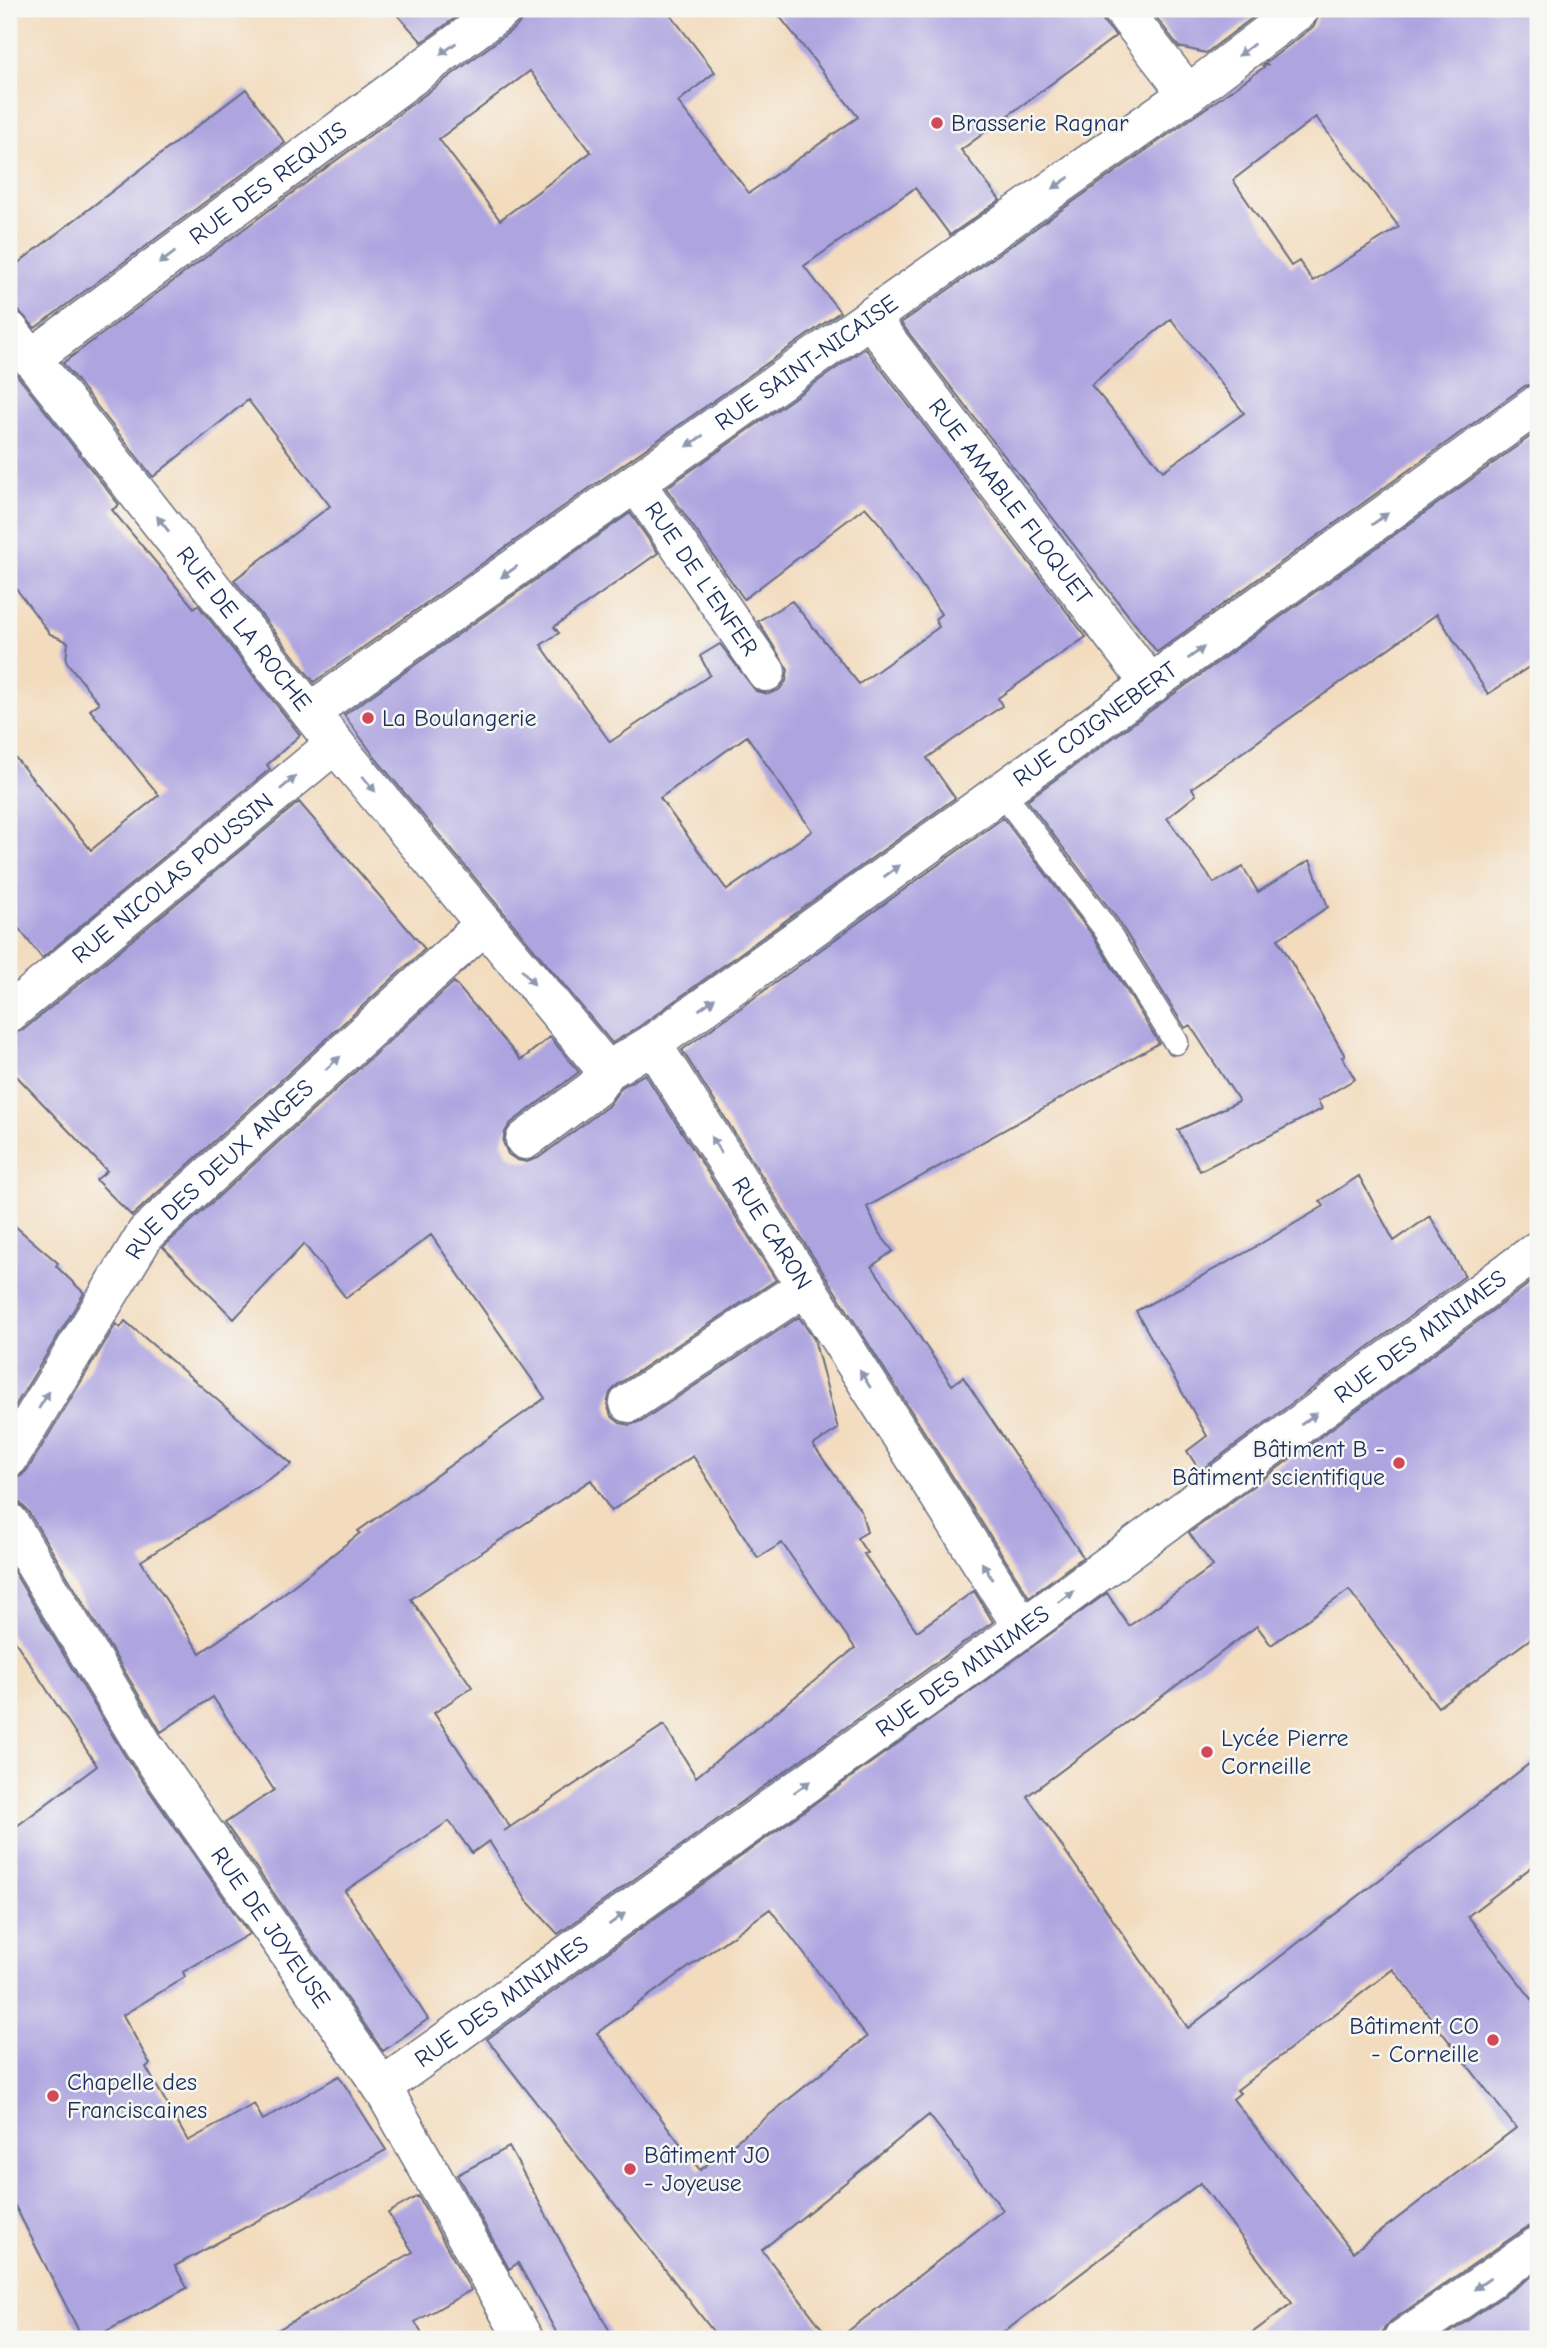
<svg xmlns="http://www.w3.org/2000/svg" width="1547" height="2348" viewBox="0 0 1547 2348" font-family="'Comic Neue',sans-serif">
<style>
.building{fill:#aea4e0;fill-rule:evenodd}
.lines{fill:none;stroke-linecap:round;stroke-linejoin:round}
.lane-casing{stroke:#676c80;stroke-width:27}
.street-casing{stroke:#676c80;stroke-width:41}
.lane{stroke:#fff;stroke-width:24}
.street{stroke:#fff;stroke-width:38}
.oneway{fill:#8d97ae}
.poi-dot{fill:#d1495b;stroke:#f6f6f2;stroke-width:2.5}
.labels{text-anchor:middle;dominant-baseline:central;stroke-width:5;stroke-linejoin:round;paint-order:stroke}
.poi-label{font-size:24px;fill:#1b2f5e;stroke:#f6f6f2;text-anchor:start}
.street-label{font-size:24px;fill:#1b2f5e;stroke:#f6f6f2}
</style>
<rect width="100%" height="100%" fill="#f6f6f2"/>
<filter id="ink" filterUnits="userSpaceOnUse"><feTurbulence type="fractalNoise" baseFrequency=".0143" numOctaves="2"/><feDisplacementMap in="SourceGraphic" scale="14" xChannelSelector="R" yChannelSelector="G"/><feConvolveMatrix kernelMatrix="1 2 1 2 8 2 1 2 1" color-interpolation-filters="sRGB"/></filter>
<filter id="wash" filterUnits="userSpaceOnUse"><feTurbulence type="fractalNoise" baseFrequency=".00686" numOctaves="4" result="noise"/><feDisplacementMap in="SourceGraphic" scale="28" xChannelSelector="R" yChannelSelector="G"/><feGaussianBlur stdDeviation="1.57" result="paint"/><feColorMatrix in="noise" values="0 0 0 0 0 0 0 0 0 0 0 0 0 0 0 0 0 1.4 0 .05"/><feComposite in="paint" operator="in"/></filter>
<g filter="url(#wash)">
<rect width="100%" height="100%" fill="#f3dcbe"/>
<g id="blocks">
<!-- building -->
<path class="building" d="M 392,9 L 467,9 L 422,42 Z
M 524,9 L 666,9 L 715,72 L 678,102 L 749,193 L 858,117 L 774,9 L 1101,9 L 1104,22 L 1116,36 L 961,150 L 1000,200 L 950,235 L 915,188 L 804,266 L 840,312 L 314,682 L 234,580 L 330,506 L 248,400 L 153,477 L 63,363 L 516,27 L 523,18 ZM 530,71 L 591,152 L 500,220 L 439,139 Z
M 1150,9 L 1264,9 L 1206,53 L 1179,47 Z
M 1321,9 L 1538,9 L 1538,383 L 1525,386 L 1157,652 L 901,323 L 1267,65 L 1263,65 L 1314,26 ZM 1316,117 L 1399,227 L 1313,281 L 1299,261 L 1291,266 L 1233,180 ZM 1171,319 L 1244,413 L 1163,471 L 1091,385 Z
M 246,89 L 285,143 L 35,328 L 18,310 L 9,309 L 9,270 Z
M 865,348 L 1086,637 L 998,698 L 1002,706 L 927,758 L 955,798 L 640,1026 L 612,1043 L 377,760 L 344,715 L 630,513 L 658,553 L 554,627 L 559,633 L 541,645 L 610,742 L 710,675 L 700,656 L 720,644 L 756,691 L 768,694 L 779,690 L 786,681 L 788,670 L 758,621 L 792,601 L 859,684 L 939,627 L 935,619 L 941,614 L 881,525 L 865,507 L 744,599 L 666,488 ZM 747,736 L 812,831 L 727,890 L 660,798 Z
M 9,365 L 119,505 L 112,510 L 194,608 L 198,605 L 300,735 L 267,765 L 270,769 L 42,958 L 9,916 L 9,750 L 91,850 L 159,795 L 90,710 L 99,703 L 66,661 L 68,642 L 50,634 L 9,579 Z
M 1538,431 L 1538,661 L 1488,694 L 1437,614 L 1192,788 L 1196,795 L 1167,818 L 1214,883 L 1243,867 L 1258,892 L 1310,860 L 1328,907 L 1278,939 L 1345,1056 L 1342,1057 L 1355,1079 L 1318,1101 L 1322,1109 L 1200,1171 L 1178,1130 L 1239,1101 L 1190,1025 L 1185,1028 L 1118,920 L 1027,800 Z
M 299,802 L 425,949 L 132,1216 L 96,1180 L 107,1171 L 9,1068 L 9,1034 L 23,1030 Z
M 1003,818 L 1093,936 L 1159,1043 L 867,1207 L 879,1233 L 893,1251 L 872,1266 L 952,1385 L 963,1377 L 1083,1557 L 1029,1597 L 682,1050 Z
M 454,982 L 521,1060 L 550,1037 L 579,1072 L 511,1123 L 505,1132 L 503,1142 L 508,1154 L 517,1160 L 527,1162 L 538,1158 L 608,1106 L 622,1087 L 645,1074 L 776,1280 L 617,1385 L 610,1393 L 607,1404 L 611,1416 L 620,1423 L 630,1425 L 641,1421 L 799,1317 L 814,1339 L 838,1429 L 813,1445 L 861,1511 L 867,1532 L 857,1538 L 867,1553 L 864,1554 L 917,1631 L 974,1591 L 993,1622 L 558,1934 L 527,1901 L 489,1841 L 472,1853 L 449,1821 L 345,1891 L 428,2019 L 383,2051 L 225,1823 L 274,1790 L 213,1697 L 161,1732 L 28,1511 L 20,1503 L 9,1500 L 9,1480 L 20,1477 L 28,1469 L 116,1324 L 120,1328 L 125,1321 L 292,1464 L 141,1561 L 200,1653 L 269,1605 L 360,1533 L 358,1531 L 545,1398 L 431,1235 L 346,1298 L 304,1244 L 234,1319 L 163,1247 ZM 693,1456 L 758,1558 L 782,1543 L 855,1648 L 696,1777 L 664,1725 L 504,1831 L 510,1827 L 434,1713 L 472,1687 L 411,1599 L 591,1480 L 611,1511 Z
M 1359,1176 L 1394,1241 L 1430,1216 L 1465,1276 L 1200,1471 L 1187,1451 L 1207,1436 L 1136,1311 L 1245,1253 L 1324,1206 L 1320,1201 Z
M 9,1221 L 58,1263 L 56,1266 L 84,1293 L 9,1416 Z
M 1538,1277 L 1538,1633 L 1438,1707 L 1349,1590 L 1271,1645 L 1257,1626 L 1027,1796 L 1188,2028 L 1538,1757 L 1538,1862 L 1468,1916 L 1538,2007 L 1538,2224 L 1526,2228 L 1391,2321 L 1384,2329 L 1381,2339 L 1244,2339 L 1292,2303 L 1200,2183 L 995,2339 L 838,2339 L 1003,2210 L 929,2115 L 762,2250 L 830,2339 L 719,2339 L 487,2039 L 1107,1593 L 1129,1626 L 1213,1566 L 1189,1533 ZM 770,1909 L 867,2037 L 700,2170 L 597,2033 ZM 1393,1969 L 1516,2128 L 1353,2252 L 1233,2099 L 1240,2093 L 1237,2090 Z
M 9,1564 L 125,1756 L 249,1934 L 183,1972 L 185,1977 L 123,2015 L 150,2064 L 146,2067 L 188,2141 L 254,2104 L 263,2120 L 339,2076 L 386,2150 L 175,2266 L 187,2288 L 92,2339 L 83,2339 L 9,2194 L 9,1832 L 97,1766 L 9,1632 Z
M 509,2147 L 614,2339 L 560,2339 L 518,2263 L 509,2269 L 457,2175 Z
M 418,2196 L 471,2290 L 415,2322 L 425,2339 L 262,2339 L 413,2252 L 388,2213 Z
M 1538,2272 L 1538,2339 L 1441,2339 Z"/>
</g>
</g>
<g filter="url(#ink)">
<use href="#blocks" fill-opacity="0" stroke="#676c80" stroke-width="2"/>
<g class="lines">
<defs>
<path id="lane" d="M 1002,792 L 1105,928 L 1176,1042"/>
<g id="street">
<path d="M 1122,9 L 1188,94"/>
<path id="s1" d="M 870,318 L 1151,685"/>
<path id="s2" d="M 9,330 L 335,744 L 607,1071"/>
<path id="s3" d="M 32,358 L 503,9"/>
<path id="s4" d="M 636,483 L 766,672"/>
<path id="s5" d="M 310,712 L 1188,94 L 1300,9"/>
<path id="s6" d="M 9,1013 L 335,744"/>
<path id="s7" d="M 652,1044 L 1023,1628"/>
<path id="s8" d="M 525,1140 L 595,1088 L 607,1071 L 652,1044 L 1538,404"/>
<path d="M 629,1403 L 806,1286"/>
<path id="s9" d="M 9,1458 L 146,1233 L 485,924"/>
<path id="s10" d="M 9,1522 L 143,1744 L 382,2087 L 524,2339"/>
<path id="s11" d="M 382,2087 L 1023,1628 L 1538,1250"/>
<path d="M 1403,2339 L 1538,2246"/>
</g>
</defs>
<!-- lane casing -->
<use href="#lane" class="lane-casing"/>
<!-- street casing -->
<use href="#street" class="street-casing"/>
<!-- lane -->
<use href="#lane" class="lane"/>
<!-- street -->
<use href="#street" class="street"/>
</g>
<!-- one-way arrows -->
<defs><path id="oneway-solid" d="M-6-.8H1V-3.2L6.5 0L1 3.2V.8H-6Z" transform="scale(1.75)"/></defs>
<g class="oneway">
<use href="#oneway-solid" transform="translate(448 49) rotate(143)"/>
<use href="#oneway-solid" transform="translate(1246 50) rotate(143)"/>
<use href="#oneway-solid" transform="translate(1061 183) rotate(145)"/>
<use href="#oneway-solid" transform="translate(167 258) rotate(143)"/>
<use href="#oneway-solid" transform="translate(695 441) rotate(145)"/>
<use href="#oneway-solid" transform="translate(1380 519) rotate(-36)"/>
<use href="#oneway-solid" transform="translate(163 524) rotate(-128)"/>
<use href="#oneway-solid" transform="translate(509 572) rotate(145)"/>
<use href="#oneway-solid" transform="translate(1196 653) rotate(-36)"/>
<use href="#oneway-solid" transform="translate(288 783) rotate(-40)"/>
<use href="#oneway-solid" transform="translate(369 784) rotate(50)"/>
<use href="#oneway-solid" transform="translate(892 871) rotate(-36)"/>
<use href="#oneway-solid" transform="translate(528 977) rotate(50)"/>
<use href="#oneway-solid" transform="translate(707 1004) rotate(-36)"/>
<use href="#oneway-solid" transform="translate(333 1063) rotate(-42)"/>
<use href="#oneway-solid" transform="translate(716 1145) rotate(-122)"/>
<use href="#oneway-solid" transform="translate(865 1379) rotate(-122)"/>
<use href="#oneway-solid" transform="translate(44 1400) rotate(-58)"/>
<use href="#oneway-solid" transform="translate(1309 1419) rotate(-36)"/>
<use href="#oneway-solid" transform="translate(987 1571) rotate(-122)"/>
<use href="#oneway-solid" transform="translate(1066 1597) rotate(-36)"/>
<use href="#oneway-solid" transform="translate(802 1787) rotate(-36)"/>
<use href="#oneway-solid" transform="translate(617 1919) rotate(-36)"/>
<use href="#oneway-solid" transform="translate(1482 2284) rotate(145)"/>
</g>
</g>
<!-- markers -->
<g class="poi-dot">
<circle cx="937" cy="123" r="7"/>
<circle cx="368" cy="718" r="7"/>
<circle cx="1399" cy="1463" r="7"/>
<circle cx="1207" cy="1752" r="7"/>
<circle cx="1493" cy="2040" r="7"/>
<circle cx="53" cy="2096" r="7"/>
<circle cx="630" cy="2169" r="7"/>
</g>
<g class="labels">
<!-- poi labels -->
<g class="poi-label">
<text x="951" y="123">Brasserie Ragnar</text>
<text x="382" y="718">La Boulangerie</text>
<text x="1385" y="1449" text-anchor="end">Bâtiment B -<tspan x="1385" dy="28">Bâtiment scientifique</tspan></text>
<text x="1221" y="1738">Lycée Pierre<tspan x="1221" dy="28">Corneille</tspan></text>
<text x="1479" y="2026" text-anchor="end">Bâtiment CO<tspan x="1479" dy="28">- Corneille</tspan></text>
<text x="67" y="2082">Chapelle des<tspan x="67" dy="28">Franciscaines</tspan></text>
<text x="644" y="2155">Bâtiment JO<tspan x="644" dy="28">- Joyeuse</tspan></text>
</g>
<!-- street labels -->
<g class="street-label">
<text stroke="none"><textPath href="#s3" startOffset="294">RUE DES REQUIS</textPath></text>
<text stroke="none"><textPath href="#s5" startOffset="607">RUE SAINT-NICAISE</textPath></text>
<text stroke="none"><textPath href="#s1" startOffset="231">RUE AMABLE FLOQUET</textPath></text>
<text stroke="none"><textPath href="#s4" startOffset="116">RUE DE L'ENFER</textPath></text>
<text stroke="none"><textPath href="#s2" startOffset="380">RUE DE LA ROCHE</textPath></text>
<text stroke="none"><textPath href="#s8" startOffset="707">RUE COIGNEBERT</textPath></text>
<text stroke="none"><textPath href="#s6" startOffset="212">RUE NICOLAS POUSSIN</textPath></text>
<text stroke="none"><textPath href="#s9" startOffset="360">RUE DES DEUX ANGES</textPath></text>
<text stroke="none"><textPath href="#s7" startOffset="224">RUE CARON</textPath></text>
<text stroke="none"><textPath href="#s11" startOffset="1281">RUE DES MINIMES</textPath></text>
<text stroke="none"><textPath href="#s11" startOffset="714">RUE DES MINIMES</textPath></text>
<text stroke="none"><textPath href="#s10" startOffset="483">RUE DE JOYEUSE</textPath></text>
<text stroke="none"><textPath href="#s11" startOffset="147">RUE DES MINIMES</textPath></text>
</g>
</g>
<!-- margin -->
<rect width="1547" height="2348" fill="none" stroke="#f6f6f2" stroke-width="35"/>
</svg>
